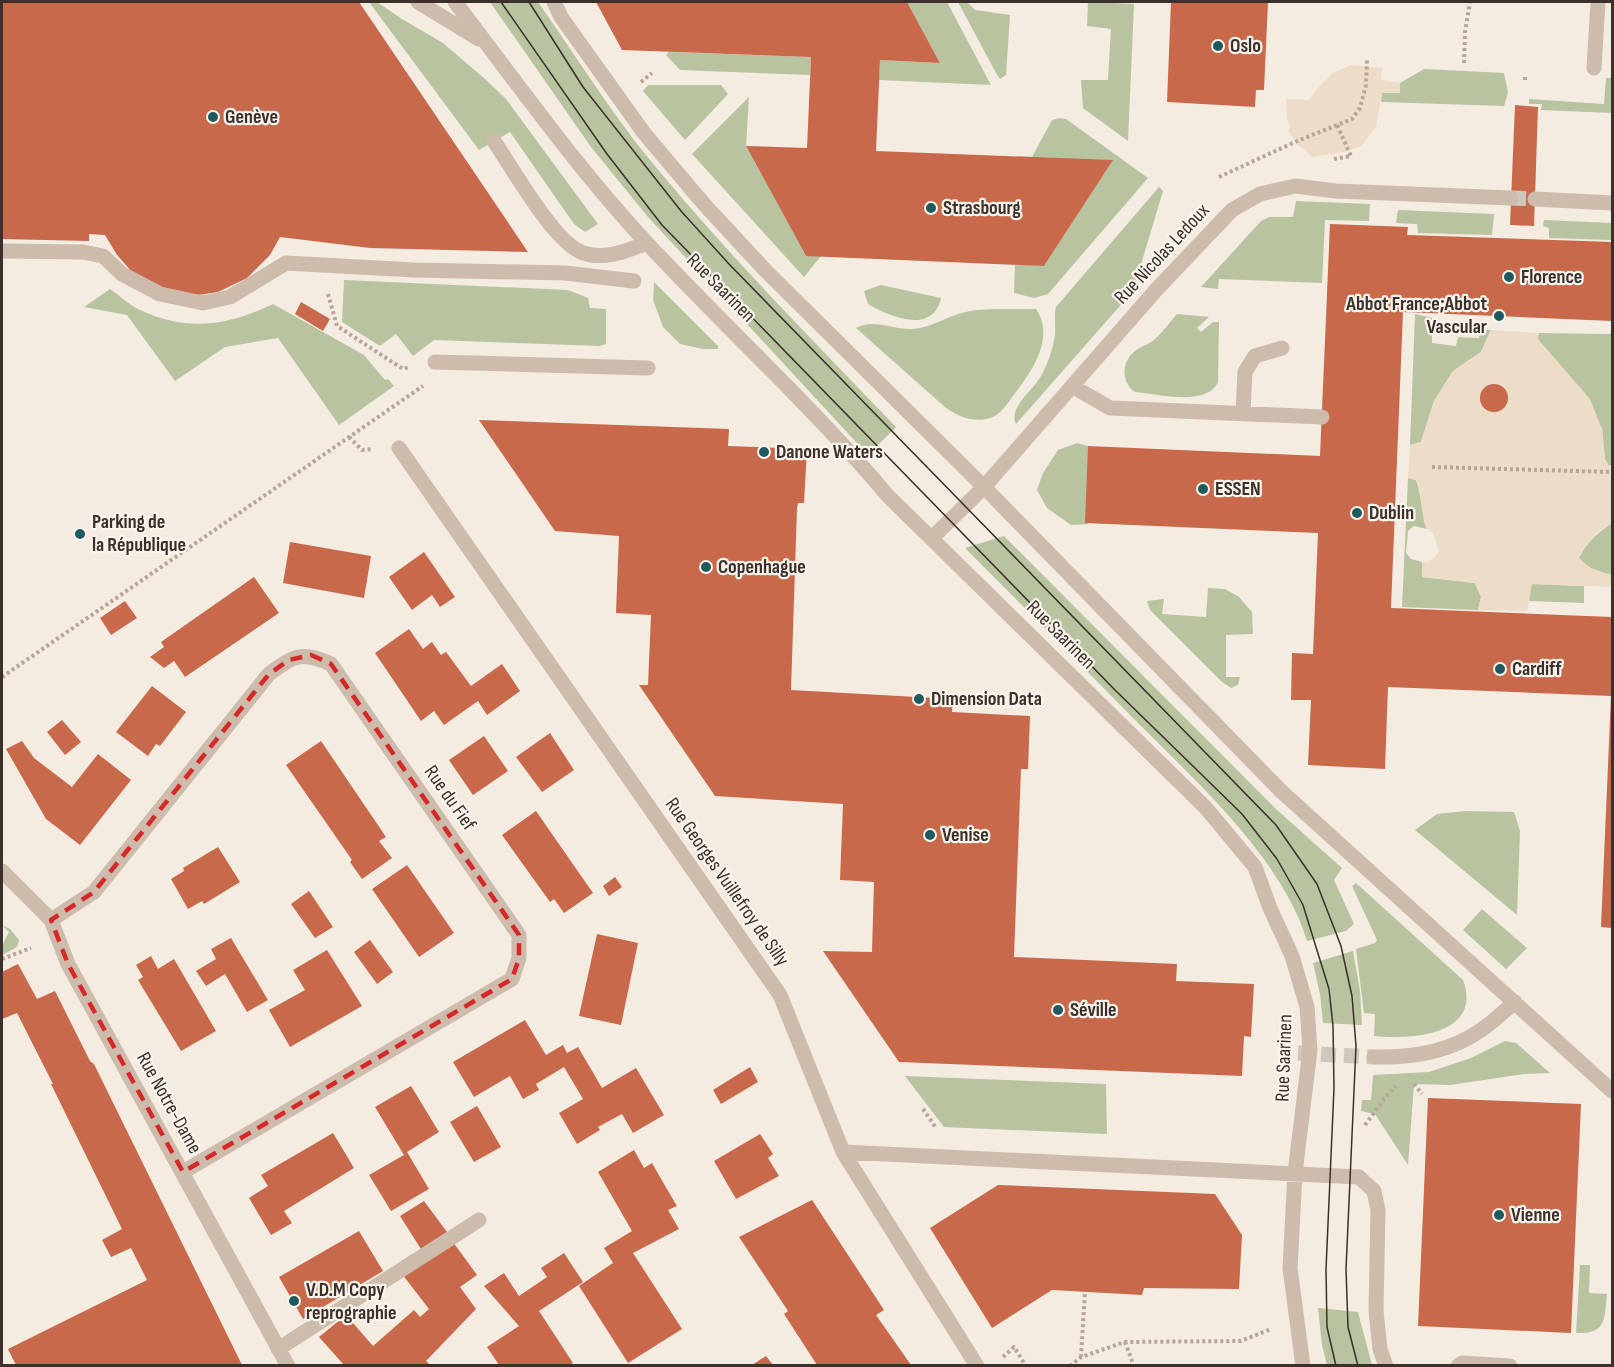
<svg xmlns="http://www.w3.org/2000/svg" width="1614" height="1367" viewBox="0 0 1614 1367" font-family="'Sofia Sans Condensed',sans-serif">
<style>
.green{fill:#b8c4a0}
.plaza{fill:#ecdcc8}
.building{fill:#c8694b}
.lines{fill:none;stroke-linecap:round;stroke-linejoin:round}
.minor-tunnel{stroke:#cfc6bd;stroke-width:15;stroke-dasharray:15 8;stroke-linecap:butt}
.path{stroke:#b9a596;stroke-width:4;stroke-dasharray:3 3;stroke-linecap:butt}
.minor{stroke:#cdbbac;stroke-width:15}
.tram{stroke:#3b302b;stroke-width:1.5}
.marked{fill:none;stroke:#d62828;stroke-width:4.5;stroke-dasharray:12 8;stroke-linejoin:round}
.poi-dot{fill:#1f5a5e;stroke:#fbf5ee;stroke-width:2}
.labels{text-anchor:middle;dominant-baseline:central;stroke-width:4.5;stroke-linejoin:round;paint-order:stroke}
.poi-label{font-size:20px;font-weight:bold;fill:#3b302b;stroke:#fbf5ee;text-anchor:start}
.street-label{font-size:20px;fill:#3b302b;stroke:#fbf5ee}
</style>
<rect width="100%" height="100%" fill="#f4ebe1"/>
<!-- green -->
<path class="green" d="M 369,2 L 377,2 L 402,19 L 443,43 L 485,79 L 506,99 L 598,224 L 585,232 L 574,224 L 510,132 L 479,150 Z
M 490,2 L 538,2 C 571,49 602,98 637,144 C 717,244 808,335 896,427 L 868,455 L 648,217 L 591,147 Z
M 907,2 L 947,2 L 991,85 L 879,80 L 880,60 L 940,63 Z
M 958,2 L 967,2 L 975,10 L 1010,15 L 1006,75 L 1000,79 L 996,73 Z
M 1088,2 L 1134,4 L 1128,141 L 1083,108 L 1081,80 L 1108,80 L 1111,29 L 1087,26 Z
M 669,52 L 811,57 L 810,75 L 680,70 L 666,55 Z
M 1424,69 L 1504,73 L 1508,93 L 1504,106 L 1381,102 L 1382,92 L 1399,93 L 1400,83 Z
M 1606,78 L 1612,78 L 1612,113 L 1541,110 L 1542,104 L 1529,104 L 1529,99 L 1604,104 Z
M 648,85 L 721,85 L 728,94 L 685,140 L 643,91 Z
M 749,97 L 746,146 L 806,256 L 821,256 L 804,277 L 692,154 Z
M 1060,118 L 1066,119 L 1148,178 L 1048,294 L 1034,298 L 1014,293 L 1015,264 L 1044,266 L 1112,161 L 1032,157 L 1052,120 Z
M 1159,187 L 1163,191 L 1133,291 L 1016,424 C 1008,407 1033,391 1041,376 C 1047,365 1052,352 1054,340 C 1057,329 1053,318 1056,307 Z
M 1296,201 L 1370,204 L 1369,221 L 1325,220 L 1322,283 L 1219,279 L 1218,289 L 1201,287 L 1261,221 L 1269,217 L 1293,217 Z
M 1398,210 L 1494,214 L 1492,235 L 1418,233 L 1417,224 L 1396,223 Z
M 1544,220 L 1612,223 L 1612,240 L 1549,238 L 1549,228 L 1543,226 Z
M 344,280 L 568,290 L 588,298 L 590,308 L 606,309 L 606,344 L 600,346 L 434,340 L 413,356 L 396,334 L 380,346 L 342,322 Z
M 654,282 L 718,346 L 718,349 L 703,349 L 680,344 L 663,327 L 653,300 Z
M 881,285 L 941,298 C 933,335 890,317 868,304 L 864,291 Z
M 110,289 C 119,295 129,305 140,310 C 188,332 227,326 273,304 L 364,355 L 385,380 L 388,379 L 394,386 L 339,425 L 278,338 L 225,347 L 175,381 L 127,315 L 84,307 Z
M 1004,309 L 1036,309 C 1055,337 1033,369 1016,392 C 1009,401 1001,415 990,418 C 973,423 960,417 946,408 L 856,328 C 875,318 892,330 912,329 C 931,328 947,316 966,312 C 978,309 992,309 1004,309 Z
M 1177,314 L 1209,317 L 1197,328 L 1201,332 L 1213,322 L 1219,322 L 1218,382 C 1207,407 1157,394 1135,392 C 1121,382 1121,362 1135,351 C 1141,346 1150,344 1155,339 C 1163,332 1170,322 1177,314 Z
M 1415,314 L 1432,318 L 1432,343 L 1456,346 L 1458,337 L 1479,338 L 1480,330 L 1491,330 L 1481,352 L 1453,371 L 1434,401 L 1421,442 L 1410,445 Z
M 1539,333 L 1612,334 L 1612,466 L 1608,465 L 1605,459 L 1602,429 L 1560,366 L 1537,339 Z
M 1077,443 L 1088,446 L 1088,524 L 1071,525 L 1047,508 L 1037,490 L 1043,473 L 1058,450 Z
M 1408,478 L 1416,480 C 1422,496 1421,513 1427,529 L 1414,526 L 1408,531 L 1406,553 L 1411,559 L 1422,562 L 1422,577 L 1475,583 L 1481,597 L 1478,610 L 1402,607 Z
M 1612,523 L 1612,574 C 1599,575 1588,567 1578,558 C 1588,542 1597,533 1612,523 Z
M 1004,536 L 1276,809 L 1342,868 L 1334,880 L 1354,924 L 1346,931 L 1307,941 C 1281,855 1191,777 1129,714 C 1074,658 1020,603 965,548 Z
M 1531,584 L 1584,586 L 1584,603 L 1529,601 Z
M 1208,588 L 1225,589 L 1239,597 L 1252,612 L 1253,634 L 1226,635 L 1226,677 L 1240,677 L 1238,685 L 1231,688 L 1221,681 L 1150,610 L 1147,601 L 1164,599 L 1162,614 L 1206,617 Z
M 1466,811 L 1514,812 L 1520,831 L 1517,915 L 1415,830 L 1437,814 Z
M 1356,883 L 1463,980 C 1483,1035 1412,1040 1374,1036 L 1375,1014 L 1364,1013 L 1356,949 L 1375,943 L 1377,940 L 1352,886 Z
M 1482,909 L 1527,948 L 1506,969 L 1463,930 Z
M 2,925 L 10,929 L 19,940 L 17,947 L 2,955 L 2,946 L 9,932 Z
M 1353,951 L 1360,991 L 1362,1025 L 1323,1023 L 1320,994 L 1313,963 Z
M 1505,1041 L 1516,1043 L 1550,1073 L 1524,1074 L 1450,1085 L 1414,1084 L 1408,1165 L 1375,1114 L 1361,1111 L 1362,1100 L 1371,1100 L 1373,1075 L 1429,1072 L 1471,1058 Z
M 905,1076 L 1106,1084 L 1107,1134 L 944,1127 Z
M 1580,1265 L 1590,1265 L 1589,1293 L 1607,1294 C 1604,1320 1607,1334 1576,1333 Z
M 1318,1308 L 1358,1312 L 1372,1365 L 1327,1365 L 1322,1345 Z"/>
<!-- plaza -->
<path class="plaza" d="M 1351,65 L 1382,68 L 1381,80 L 1400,83 L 1400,93 L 1382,93 L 1376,127 L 1361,146 L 1345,152 L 1313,157 L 1298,145 L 1288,130 L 1291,127 L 1287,120 L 1286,99 L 1310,100 L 1316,90 L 1333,73 Z
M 1491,330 L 1539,333 L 1538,339 L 1590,399 L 1602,429 L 1605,459 L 1612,471 L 1612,523 L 1597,533 L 1586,546 L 1579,558 L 1588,567 L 1608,574 L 1612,574 L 1612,587 L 1532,584 L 1527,611 L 1478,610 L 1481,597 L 1475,583 L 1422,577 L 1422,562 L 1430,562 L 1439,552 L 1433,533 L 1427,529 L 1424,522 L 1420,491 L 1416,480 L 1408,478 L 1410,445 L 1421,442 L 1434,401 L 1453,371 L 1481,352 Z"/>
<!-- building -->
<path class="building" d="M 2,2 L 359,2 L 528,252 L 370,248 L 280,237 L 270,255 L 247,278 L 218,292 L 198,295 L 172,292 L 133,273 L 117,255 L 105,235 L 89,234 L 89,241 L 2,239 Z
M 596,2 L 907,2 L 940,63 L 880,60 L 876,151 L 1113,160 L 1044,266 L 806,256 L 746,146 L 807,148 L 811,57 L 622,50 Z
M 1171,2 L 1268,2 L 1264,90 L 1256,90 L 1255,107 L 1167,102 Z
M 1515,105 L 1538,107 L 1534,226 L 1510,225 Z
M 1330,224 L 1408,227 L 1407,235 L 1612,242 L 1612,321 L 1403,312 L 1391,608 L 1612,617 L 1612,928 L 1601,927 L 1611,696 L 1388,687 L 1385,769 L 1308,765 L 1311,700 L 1291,700 L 1292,653 L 1313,654 L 1318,533 L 1085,523 L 1088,446 L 1320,456 Z
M 301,302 L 330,319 L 323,331 L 295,314 Z
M1480 398a14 14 0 1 1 28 0a14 14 0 1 1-28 0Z
M 479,420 L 729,429 L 728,446 L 807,449 L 804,503 L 798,503 L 797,508 L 791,690 L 953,699 L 952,712 L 1030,716 L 1028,769 L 1021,769 L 1014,957 L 1177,964 L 1176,981 L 1254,984 L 1251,1037 L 1244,1036 L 1242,1076 L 899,1062 L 823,951 L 872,952 L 874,882 L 840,880 L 843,804 L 715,796 L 639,685 L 648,685 L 651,615 L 616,613 L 619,536 L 555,531 Z
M 290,542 L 371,556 L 364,598 L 283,583 Z
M 424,552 L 455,597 L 440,607 L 432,595 L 412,610 L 389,577 Z
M 254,577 L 279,613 L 185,677 L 174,661 L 164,668 L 150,657 L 164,647 L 161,642 Z
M 125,601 L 137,618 L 111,635 L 100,618 Z
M 409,629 L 423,649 L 432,642 L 441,655 L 446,652 L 471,686 L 502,664 L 520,691 L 487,715 L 478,701 L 444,725 L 434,711 L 421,721 L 375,653 Z
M 152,686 L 186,712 L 160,746 L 156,744 L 148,756 L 116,732 Z
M 62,720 L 81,742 L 65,755 L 47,732 Z
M 550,733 L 574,770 L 542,792 L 516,757 Z
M 484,736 L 508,771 L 473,795 L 449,760 Z
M 22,741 L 34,758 L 72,787 L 98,754 L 131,780 L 80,845 L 46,819 L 6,749 Z
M 321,741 L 386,837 L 379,841 L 392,858 L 362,879 L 350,862 L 352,860 L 286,765 Z
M 536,811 L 593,893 L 564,913 L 554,899 L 550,902 L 502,835 Z
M 218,847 L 240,882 L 204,904 L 202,901 L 188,909 L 171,879 L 184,871 L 183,868 Z
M 407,865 L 454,933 L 419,957 L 372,889 Z
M 615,877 L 622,887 L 609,896 L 603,886 Z
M 309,891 L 333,927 L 315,938 L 291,904 Z
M 597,934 L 638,943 L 621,1025 L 579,1016 Z
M 231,938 L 268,1000 L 247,1012 L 225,974 L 206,986 L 196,971 L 216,959 L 211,949 Z
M 370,940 L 393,972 L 377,984 L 354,952 Z
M 327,950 L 362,1006 L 290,1047 L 269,1010 L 305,990 L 293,970 Z
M 151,956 L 158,969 L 174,959 L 216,1031 L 181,1051 L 138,980 L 143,977 L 136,965 Z
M 18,964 L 37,999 L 55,991 L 90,1061 L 94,1064 L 242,1365 L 16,1365 L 8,1349 L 147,1280 L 131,1248 L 111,1257 L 102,1240 L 122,1229 L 51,1084 L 53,1084 L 17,1013 L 2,1019 L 2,972 Z
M 525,1020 L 546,1055 L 563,1045 L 567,1053 L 578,1047 L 602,1088 L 636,1068 L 664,1115 L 633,1133 L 622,1114 L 598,1127 L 600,1130 L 577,1144 L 559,1113 L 583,1099 L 564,1067 L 536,1084 L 539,1090 L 523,1099 L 510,1076 L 474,1097 L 453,1062 Z
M 750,1067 L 758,1082 L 721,1104 L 713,1090 Z
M 411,1086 L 439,1132 L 407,1152 L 429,1189 L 391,1211 L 369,1175 L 404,1155 L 375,1107 Z
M 1428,1098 L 1581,1104 L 1571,1333 L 1418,1326 Z
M 477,1106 L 501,1147 L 474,1162 L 450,1122 Z
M 333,1133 L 354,1168 L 284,1211 L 292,1223 L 271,1235 L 249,1198 L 268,1186 L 261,1175 Z
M 760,1134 L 773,1154 L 768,1158 L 779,1176 L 736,1199 L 714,1161 Z
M 634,1150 L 644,1168 L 652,1163 L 664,1184 L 677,1206 L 668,1210 L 679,1229 L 633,1253 L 682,1329 L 628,1363 L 579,1286 L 613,1263 L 604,1248 L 632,1231 L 598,1172 Z
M 998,1185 L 1215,1194 L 1242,1235 L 1239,1289 L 1144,1288 L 1142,1295 L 1052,1290 L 992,1328 L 930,1228 Z
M 812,1200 L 884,1310 L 876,1315 L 911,1365 L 817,1365 L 784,1314 L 788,1311 L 739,1237 Z
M 424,1201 L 447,1232 L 421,1249 L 400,1216 Z
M 359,1231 L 383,1271 L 303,1319 L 279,1277 Z
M 453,1242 L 477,1275 L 460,1287 L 476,1309 L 426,1361 L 430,1365 L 344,1365 L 319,1337 L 346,1315 L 373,1346 L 414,1310 L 420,1317 L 429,1309 L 402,1274 Z
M 564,1253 L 583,1282 L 539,1311 L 573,1363 L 569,1365 L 499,1365 L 487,1347 L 519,1326 L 484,1286 L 504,1273 L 519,1296 L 547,1277 L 541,1268 Z
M 766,1356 L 773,1365 L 752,1365 Z"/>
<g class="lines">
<!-- minor-tunnel -->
<path class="minor-tunnel" d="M 1511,198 L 1535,199
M 1298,1053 L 1374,1057"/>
<!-- path -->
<path class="path" d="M 1464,63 L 1465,32 L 1470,2
M 1525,80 L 1525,74
M 641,82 L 652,73
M 1334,159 L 1351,156 L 1337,125
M 1219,177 L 1295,142 L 1352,119 L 1360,108 L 1366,85 L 1367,58
M 328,294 L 337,326 L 403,369 L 409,367
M 349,437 L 362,450 L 373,449
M 1432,467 L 1612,472
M 2,677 L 423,386
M 2,959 L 31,948
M 1414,1084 L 1422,1094
M 923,1109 L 936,1128
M 1365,1125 L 1388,1094 L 1396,1086
M 1125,1342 L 1134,1366
M 1003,1357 L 1014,1347 L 1026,1366
M 1081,1357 L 1085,1292
M 1070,1366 L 1081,1357 L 1125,1342 L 1241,1341 L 1271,1329"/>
<!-- minor -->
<path class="minor" d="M 418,2 L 479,39
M 455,2 C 517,83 577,168 647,243 C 727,329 813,407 888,496 L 1206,808 L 1255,867 L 1270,908 L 1292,956 L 1307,1007 L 1310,1050 L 1295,1173 L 1290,1268 L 1303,1366
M 554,2 L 561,17 L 644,133 L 703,203 L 764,269 L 984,487 L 1281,791 L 1612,1091
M 1594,68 L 1598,2
M 494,141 C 512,168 552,238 579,251 C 600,262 627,251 647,243
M 1535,199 L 1612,203
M 2,251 L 83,252 L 103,256 L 122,274 L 160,294 L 203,303 L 230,297 L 286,263 L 414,270 L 565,273 L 634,281
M 435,362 L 648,368
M 1072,386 L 1110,408 L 1322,417
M 1243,413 L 1245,372 L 1255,356 L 1282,348
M 399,448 L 780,995 L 843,1152 L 977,1366
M 932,538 L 984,487 L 1156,290 L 1232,210 L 1260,194 L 1295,186 L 1336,191 L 1511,198
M 2,871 L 51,920 L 68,964 L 288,1366
M 51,920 L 94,892 L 269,674 C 295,655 301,651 331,664 L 519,935 L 519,958 L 512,979 L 183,1172
M 1374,1057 C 1411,1058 1447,1053 1478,1032 C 1491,1024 1503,1012 1515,1002
M 843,1152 L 1359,1177 L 1374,1191 L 1378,1210 L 1376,1311 L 1380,1349 L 1386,1366
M 278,1349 L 479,1220
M 1458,1366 L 1462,1363 L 1510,1366"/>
<!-- tram -->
<path class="tram" d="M 501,2 L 607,154 L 662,225 L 1115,690 L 1242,814 L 1277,859 L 1303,905 L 1329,989 L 1333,1026 L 1334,1088 L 1326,1269 L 1327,1327 L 1336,1366
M 529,2 L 583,87 L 681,211 L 729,264 L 1276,825 L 1317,884 L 1341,946 L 1352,996 L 1356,1046 L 1346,1269 L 1348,1327 L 1358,1366"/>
</g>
<!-- marked area -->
<path class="marked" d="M 311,655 L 331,664 L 519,935 L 519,958 L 512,979 L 183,1172 L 68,964 L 51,920 L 94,892 L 269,674 L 289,660 Z"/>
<!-- markers -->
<g class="poi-dot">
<circle cx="1218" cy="46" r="6"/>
<circle cx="213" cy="117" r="6"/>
<circle cx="931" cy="208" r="6"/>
<circle cx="1509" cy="277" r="6"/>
<circle cx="1499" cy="316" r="6"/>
<circle cx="764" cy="452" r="6"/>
<circle cx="1203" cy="489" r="6"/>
<circle cx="1357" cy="513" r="6"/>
<circle cx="80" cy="534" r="6"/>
<circle cx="706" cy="567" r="6"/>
<circle cx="1500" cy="669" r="6"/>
<circle cx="919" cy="699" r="6"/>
<circle cx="930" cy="835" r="6"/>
<circle cx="1058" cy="1010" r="6"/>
<circle cx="1499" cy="1215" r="6"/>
<circle cx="294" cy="1301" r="6"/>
</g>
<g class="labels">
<!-- poi labels -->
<g class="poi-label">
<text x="1230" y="46">Oslo</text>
<text x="225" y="117">Genève</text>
<text x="943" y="208">Strasbourg</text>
<text x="1521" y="277">Florence</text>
<text x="1487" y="304" text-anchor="end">Abbot France;Abbot<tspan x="1487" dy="23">Vascular</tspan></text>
<text x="776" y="452">Danone Waters</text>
<text x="1215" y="489">ESSEN</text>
<text x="1369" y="513">Dublin</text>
<text x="92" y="522">Parking de<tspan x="92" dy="23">la République</tspan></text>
<text x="718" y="567">Copenhague</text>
<text x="1512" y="669">Cardiff</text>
<text x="931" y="699">Dimension Data</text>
<text x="942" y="835">Venise</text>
<text x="1070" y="1010">Séville</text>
<text x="1511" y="1215">Vienne</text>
<text x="306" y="1290">V.D.M Copy<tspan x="306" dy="23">reprographie</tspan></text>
</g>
<!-- street labels -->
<g class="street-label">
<text transform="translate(1162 254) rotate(-47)">Rue Nicolas Ledoux</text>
<text transform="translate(721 288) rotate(45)">Rue Saarinen</text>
<text transform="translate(1061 635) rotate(45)">Rue Saarinen</text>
<text transform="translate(450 798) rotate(55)">Rue du Fief</text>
<text transform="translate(727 882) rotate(55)">Rue Georges Vuillefroy de Silly</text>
<text transform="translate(1284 1058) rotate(-88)">Rue Saarinen</text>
<text transform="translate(169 1103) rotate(61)">Rue Notre-Dame</text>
</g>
</g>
<!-- border -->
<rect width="1614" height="1367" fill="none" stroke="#3b302b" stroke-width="6"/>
</svg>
